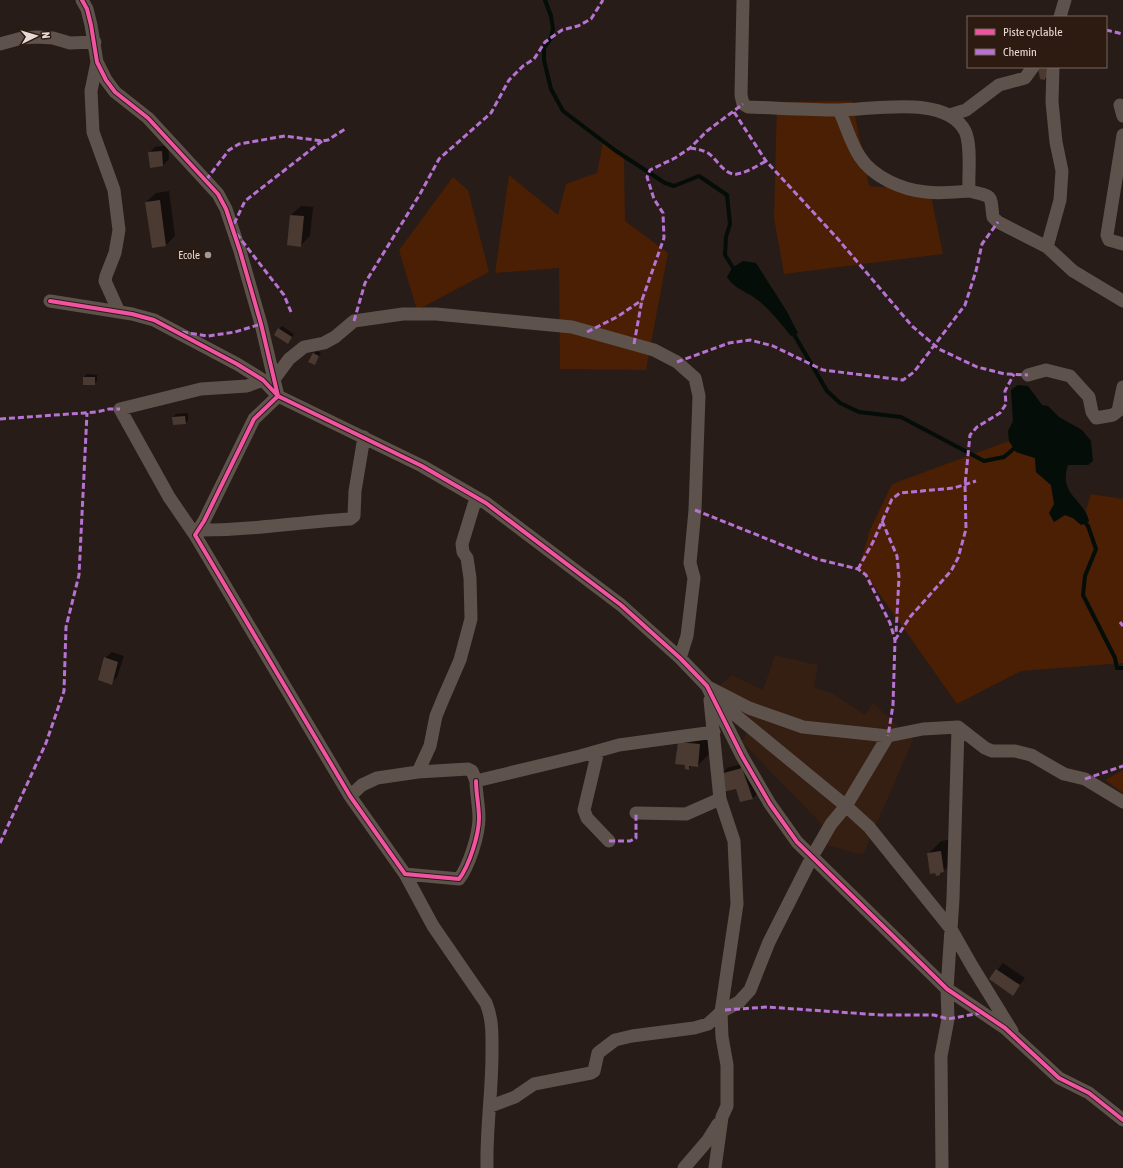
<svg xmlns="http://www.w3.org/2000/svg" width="1123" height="1168" viewBox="0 0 1123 1168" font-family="'Asap Condensed',sans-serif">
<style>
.built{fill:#351e12}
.green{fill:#4a1f04}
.water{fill:#040d08}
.shadow{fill:#0007}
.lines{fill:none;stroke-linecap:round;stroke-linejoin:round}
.stream{stroke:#040d08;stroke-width:4}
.building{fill:#4a3a31}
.street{stroke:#5e524c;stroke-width:13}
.quiet{stroke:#b673d3;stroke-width:3;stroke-dasharray:6 3;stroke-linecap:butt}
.cycleway-casing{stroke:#2d1a11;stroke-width:6}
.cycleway{stroke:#f153a3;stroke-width:4}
.poi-dot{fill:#a49892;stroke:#2d1a11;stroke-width:1.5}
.labels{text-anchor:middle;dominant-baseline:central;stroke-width:4;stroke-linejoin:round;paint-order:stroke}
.poi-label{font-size:11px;fill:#e8dbd5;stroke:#2d1a11;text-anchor:end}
</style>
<rect width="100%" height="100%" fill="#271c17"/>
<!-- built -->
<path class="built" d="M 775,655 L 818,665 L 814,688 L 832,693 L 865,715 L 873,703 L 913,740 L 863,855 L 819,843 L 825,828 L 742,742 L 750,724 L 713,691 L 732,675 L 763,690 Z"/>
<!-- green -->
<path class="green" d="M 852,101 L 869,186 L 930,191 L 943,254 L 784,274 L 774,218 L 777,102 Z
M 603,142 L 624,156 L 625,221 L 668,253 L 646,370 L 560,369 L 559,268 L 495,273 L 509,175 L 558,215 L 566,184 L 597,173 Z
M 453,177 L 468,190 L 489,272 L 417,310 L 399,250 Z
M 1009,441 L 1016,452 L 1035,458 L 1036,472 L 1051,485 L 1054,504 L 1065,515 L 1073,518 L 1081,525 L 1089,522 L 1086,510 L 1091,494 L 1123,499 L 1123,663 L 1021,671 L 957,704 L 866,575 L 858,569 L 870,530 L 892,484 Z
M 1123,770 L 1123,793 L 1105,780 Z"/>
<!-- water -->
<path class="water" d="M 743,261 L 756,263 L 786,310 L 798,333 L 791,336 C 781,324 771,311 759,301 C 749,292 735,290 727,277 L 732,268 Z
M 1018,385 L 1028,386 L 1042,405 L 1048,406 L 1059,417 L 1082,430 L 1091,441 L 1093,461 L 1088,465 L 1068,465 C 1058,494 1083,498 1089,521 L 1081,525 L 1073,518 L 1065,515 L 1054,522 L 1049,513 L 1054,504 L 1051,485 L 1036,472 L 1035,458 L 1016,452 L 1009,441 L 1008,431 L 1013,421 L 1011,390 Z"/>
<!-- shadow -->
<path class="shadow" d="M 168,145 L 169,159 L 163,165 L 150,166 L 149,153 L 155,147 Z
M 169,191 L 175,236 L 166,245 L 146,202 L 156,193 Z
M 301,206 L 313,207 L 310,236 L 300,246 L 291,215 Z
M 282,326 L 294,334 L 288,343 L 279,329 Z
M 317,351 L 321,353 L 314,364 L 314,353 Z
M 87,374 L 97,375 L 97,381 L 94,384 L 84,377 Z
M 188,413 L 188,420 L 186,423 L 173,417 L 176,414 Z
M 112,652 L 124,656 L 117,677 L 111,683 L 105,658 Z
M 712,731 L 710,753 L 697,766 L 692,765 L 689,768 L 679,742 Z
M 748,762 L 759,792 L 753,798 L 741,801 L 737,788 L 721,775 L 727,768 Z
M 954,839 L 957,858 L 940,874 L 936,872 L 928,854 L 941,841 Z
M 1003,963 L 1025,978 L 1012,995 L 990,979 Z"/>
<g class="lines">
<!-- stream -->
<path class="stream" d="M 545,0 L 551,16 L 553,29 L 551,38 L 544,48 L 544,60 L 551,89 L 563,111 L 616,151 L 665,183 L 674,186 L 699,176 L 727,195 L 730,224 L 726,237 L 725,255 L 735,271
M 792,331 L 827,391 L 840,403 L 859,412 L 901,417 L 984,461 L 1004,457 L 1017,446
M 1083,520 L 1088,526 L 1096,549 L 1085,576 L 1083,595 L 1115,658 L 1117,668 L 1123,668"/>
</g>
<!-- building -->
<path class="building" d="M 1038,67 L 1046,67 L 1048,78 L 1045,78 L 1045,80 L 1040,79 Z
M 162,151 L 163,166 L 150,168 L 148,152 Z
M 160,200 L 166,246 L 152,248 L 145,202 Z
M 290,215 L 304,216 L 301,247 L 287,245 Z
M 278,328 L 292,337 L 288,344 L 274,335 Z
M 313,353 L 319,356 L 315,365 L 308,362 Z
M 83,377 L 95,377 L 95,385 L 83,385 Z
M 185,416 L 186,424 L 173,425 L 172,417 Z
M 104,657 L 118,662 L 112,685 L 98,680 Z
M 678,742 L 700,744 L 698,767 L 689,766 L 689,770 L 685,769 L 685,765 L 675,764 Z
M 742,768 L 753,799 L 740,802 L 736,789 L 723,792 L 720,774 Z
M 941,851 L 944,872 L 940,873 L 940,875 L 936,876 L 935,873 L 930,874 L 927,853 Z
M 996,969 L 1020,985 L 1013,996 L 989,979 Z"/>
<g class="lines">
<!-- street -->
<path class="street" d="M 82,0 L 87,9 L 91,25 L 97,62 L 106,80 L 115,92 L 148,118 L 218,194 L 226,209 L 240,251 L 261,324 L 278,396 L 422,466 L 486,503 L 621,605 L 680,658 L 707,686 L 742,756 L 770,804 L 797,842 L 947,989 L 1005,1028 L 1059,1078 L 1089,1093 L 1123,1120
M 743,0 L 741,95 L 743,104 L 748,107 C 778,108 809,110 839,110 C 872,110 946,94 965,131 C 972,146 968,175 969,191 C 994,197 990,194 993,217 L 998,222 L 1047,247 L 1073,271 L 1123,301
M 1060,17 L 1065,0
M 0,44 L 22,38 L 37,37 L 53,38 L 70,43 L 95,42
M 97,62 L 91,91 L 93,132 L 114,190 L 119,230 L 115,253 L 106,276 L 105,281 L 119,312
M 1120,105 L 1123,116
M 839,110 C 846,125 851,144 860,157 C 873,177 902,190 926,192 C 940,194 955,192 969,191
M 950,115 L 966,110 L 999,85 L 1025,78 L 1033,67
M 1123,135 L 1107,235 L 1109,240 L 1123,244
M 1047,247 L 1060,200 L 1062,171 L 1056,142 L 1052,102 L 1053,67
M 50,301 L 132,314 L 154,320 L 237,364 L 263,380 L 278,396 L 254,419 L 204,521 L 195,535 L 350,796 L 405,874 L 459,879 C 469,866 479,835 479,818 C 479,806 476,793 476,781
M 1028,375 L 1046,370 L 1070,376 L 1089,397 L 1092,412 L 1096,418 L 1113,415 L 1118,411 L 1123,387
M 275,378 L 289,359 L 304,347 L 324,343 L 335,337 L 354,321 L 403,314 L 436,314 L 572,327 L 654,350 L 677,362 L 695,378 L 699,396 L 695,510 L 690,563 L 694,578 L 687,636 L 680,658
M 198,530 C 249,531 299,522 350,519 L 354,516 L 355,491 L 364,437
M 195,535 L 169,497 L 120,409 L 201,389 L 247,386 L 263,380
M 710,688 L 749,708 L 803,727 L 888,736
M 710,700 L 720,799 L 734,841 L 737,904 L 721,1012 L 722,1037 L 727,1065 L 727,1106 L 722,1117 L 715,1168
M 717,700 L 846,806 L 869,827 L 951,929 L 972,966 L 1012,1031
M 598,751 L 584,810 L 587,818 L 609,841
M 418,772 L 430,746 L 436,716 L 443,699 L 460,660 L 471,619 L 470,578 L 467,558 L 463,552 L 462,544 L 476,498
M 350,796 L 362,785 L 377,778 L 418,772 L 468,769 L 472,771 L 476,781 L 580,756 L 619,745 L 714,732
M 636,813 L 686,814 L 720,799
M 405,874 L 433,926 L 486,1003 C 493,1020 492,1036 492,1054 C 492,1092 486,1130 487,1168
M 491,1106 L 515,1097 L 534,1084 L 591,1073 L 594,1071 L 598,1053 L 615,1040 L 632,1036 L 694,1028 L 708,1024 L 721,1012 L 739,1002 L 750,990 L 769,942 L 812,857 L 831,824 L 846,806 L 888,736 L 923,729 L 958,727 L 985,748 L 992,751 L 1015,751 L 1031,755 L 1064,774 L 1085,779 L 1123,802
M 684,1168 L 708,1140 L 718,1124
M 942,1168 L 941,1056 L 948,1019 L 947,989 L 953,899 L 958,727"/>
<!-- quiet -->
<path class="quiet" d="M 1106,30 L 1123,34
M 734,112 L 766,161 L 837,238 L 912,326 L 939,349 L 977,367 L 1005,374 L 1028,375
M 690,148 C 697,149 702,150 708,153 C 717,159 725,176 737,174 C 748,172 757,166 766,161
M 206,180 L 229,150 L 239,144 L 285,136 L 322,141 L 328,140 L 345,129
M 291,312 L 284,295 L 232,228 L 245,201 L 322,141
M 354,321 L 365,283 L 420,194 L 439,159 L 491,113 L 509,80 L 523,66 L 534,59 L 545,42 L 562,30 L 578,26 L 591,19 L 603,0
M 182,332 L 208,336 L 235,332 L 261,324
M 587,332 L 617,317 L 642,300
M 634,344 L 642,300 L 664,238 L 663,213 L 654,199 L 647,177 L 650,170 L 675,158 L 690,148 L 707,131 L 743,104
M 677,362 L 729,343 L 750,340 L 773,346 L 823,370 L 903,380 L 914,372 L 965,305 L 976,271 L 982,244 L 998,222
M 0,419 L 97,412 L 109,409 L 120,409
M 695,510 L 817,559 L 858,569 L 866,575 L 890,623 L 895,640 L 893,705 L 888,736
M 882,521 L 897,556 L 899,577 L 896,634
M 858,569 L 873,542 L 892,499 L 900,493 L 954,488 L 976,481
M 1120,622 L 1123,626
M 895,640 L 910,617 L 951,571 L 958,558 L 966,529 L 965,485 L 970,435 L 977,427 L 1000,413 L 1006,404 L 1005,391 L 1014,374
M 1085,779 L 1123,766
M 609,841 L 630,841 L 636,838 L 636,813
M 0,843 L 46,743 L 64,691 L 66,627 L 79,575 L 87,413
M 725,1010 L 767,1007 L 881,1015 L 934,1015 L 948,1019 L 981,1013"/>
<defs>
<path id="cycleway" d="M 82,0 L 87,9 L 91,25 L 97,62 L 106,80 L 115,92 L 148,118 L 218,194 L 226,209 L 240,251 L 261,324 L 278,396 L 422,466 L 486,503 L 621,605 L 680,658 L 707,686 L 742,756 L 770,804 L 797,842 L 947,989 L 1005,1028 L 1059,1078 L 1089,1093 L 1123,1120
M 50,301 L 132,314 L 154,320 L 237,364 L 263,380 L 278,396 L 254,419 L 204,521 L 195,535 L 350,796 L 405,874 L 459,879 C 469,866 479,835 479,818 C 479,806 476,793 476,781"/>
</defs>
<!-- cycleway casing -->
<use href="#cycleway" class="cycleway-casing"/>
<!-- cycleway -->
<use href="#cycleway" class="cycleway"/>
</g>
<!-- markers -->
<circle class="poi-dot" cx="208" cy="255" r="4"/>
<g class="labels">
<!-- poi labels -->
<g class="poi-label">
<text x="200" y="255">Ecole</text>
</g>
</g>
<!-- legend -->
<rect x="967" y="16" width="140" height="52" fill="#2d1a11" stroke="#78675f"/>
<rect x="975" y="29" width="20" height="6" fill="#f153a3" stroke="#78675f"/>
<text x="1003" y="36" font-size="12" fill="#e8dbd5">Piste cyclable</text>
<rect x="975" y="49" width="20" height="6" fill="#b673d3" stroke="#78675f"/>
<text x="1003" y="56" font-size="12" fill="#e8dbd5">Chemin</text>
<!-- north arrow -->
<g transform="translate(36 36) rotate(85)" stroke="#2d1a11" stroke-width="3" paint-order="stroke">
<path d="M0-3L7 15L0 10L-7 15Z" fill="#e8dbd5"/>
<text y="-6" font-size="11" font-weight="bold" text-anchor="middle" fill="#e8dbd5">N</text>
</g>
</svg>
